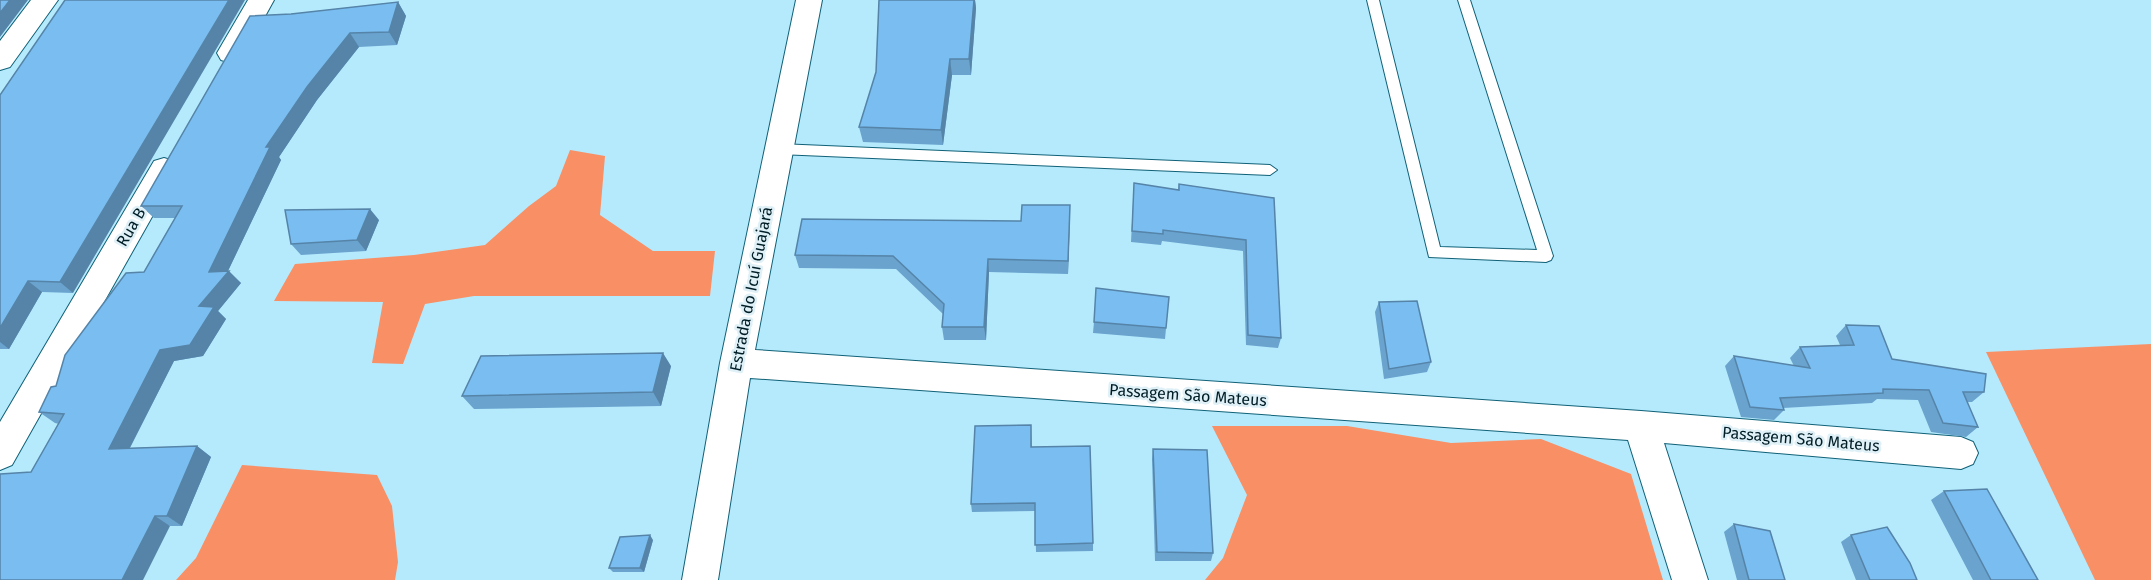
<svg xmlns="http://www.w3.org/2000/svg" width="2151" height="580" viewBox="0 0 2151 580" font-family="'Fira Sans',sans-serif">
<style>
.forest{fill:#f88f65}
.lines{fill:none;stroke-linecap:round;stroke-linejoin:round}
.service-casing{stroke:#106177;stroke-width:2}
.minor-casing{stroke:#106177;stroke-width:2}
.service{fill:#fff;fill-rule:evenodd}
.minor{fill:#fff;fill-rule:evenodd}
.wall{fill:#69a3ce}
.shaded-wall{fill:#5584a8}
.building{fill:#7abdf0;stroke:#5584a8;stroke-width:1.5}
.labels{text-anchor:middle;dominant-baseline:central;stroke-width:5;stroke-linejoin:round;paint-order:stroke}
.street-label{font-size:16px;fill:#001d26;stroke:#dff0f7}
</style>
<rect width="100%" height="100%" fill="#b5eafd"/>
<!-- forest -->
<path class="forest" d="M 570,150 L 605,156 L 600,215 L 653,251 L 715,251 L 710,296 L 474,296 L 425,304 L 403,364 L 372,363 L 383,302 L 274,301 L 295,264 L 414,255 L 485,245 L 529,206 L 556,186 Z
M 2151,344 L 2151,580 L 2095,580 L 1986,352 Z
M 1212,426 L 1347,426 L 1451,443 L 1541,439 L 1631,474 L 1663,580 L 1205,580 L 1223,558 L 1247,495 Z
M 242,465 L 377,475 L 392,506 L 398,562 L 395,580 L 176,580 L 196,558 Z"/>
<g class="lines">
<defs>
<path id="service" d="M 1367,0 L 1379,0 L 1440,247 L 1537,250 L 1458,0 L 1470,0 L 1553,256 L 1551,260 L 1546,262 L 1429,257 Z
M 779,144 L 1270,165 L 1277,170 L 1270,175 L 779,154 L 772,149 Z"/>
<path id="minor" d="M 31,0 L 58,0 L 10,67 L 0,70 L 0,41 Z
M 248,0 L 274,0 L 241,60 L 231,63 L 221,60 L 217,53 Z
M 796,0 L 822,0 L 755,350 L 1641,411 L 1961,437 L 1973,442 L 1978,453 L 1973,464 L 1961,469 L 1664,443 L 1708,580 L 1672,580 L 1628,440 L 750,378 L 718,580 L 682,580 L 720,363 Z
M 164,158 L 174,161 L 179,169 L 12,465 L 0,470 L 0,422 L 154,161 Z"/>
</defs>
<!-- service casing -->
<use href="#service" class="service-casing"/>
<!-- minor casing -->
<use href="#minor" class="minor-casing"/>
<!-- service -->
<use href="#service" class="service"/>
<!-- minor -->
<use href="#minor" class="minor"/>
</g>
<!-- wall -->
<path class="wall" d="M 879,0 L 975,0 L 976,8 L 971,75 L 952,75 L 943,145 L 863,142 L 859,127 L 876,72 Z
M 398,2 L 406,16 L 397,45 L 359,47 L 317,100 L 279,157 L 281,160 L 228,271 L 241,283 L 218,311 L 226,319 L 203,356 L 174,361 L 130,448 L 197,446 L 211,457 L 182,526 L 170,526 L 31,472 L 59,424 L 55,423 L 39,412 L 56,386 L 144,272 L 175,218 L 154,218 L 141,206 L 291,14 Z
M 0,95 L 73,293 L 42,292 L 9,349 L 0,349 Z
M 1134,183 L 1178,190 L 1179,184 L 1274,198 L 1281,338 L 1278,348 L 1246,345 L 1243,251 L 1162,241 L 1161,245 L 1131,242 Z
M 1070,205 L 1068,274 L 989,272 L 986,340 L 944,340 L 942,327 L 943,314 L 896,269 L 799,268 L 795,255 L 1021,221 Z
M 379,220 L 366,251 L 301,255 L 291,244 Z
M 1169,297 L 1165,339 L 1093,333 L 1094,322 Z
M 1379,302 L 1431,362 L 1427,372 L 1384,379 L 1375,312 Z
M 1846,325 L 1892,359 L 1984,392 L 1972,402 L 1967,402 L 1978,427 L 1966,437 L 1931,432 L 1918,400 L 1877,399 L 1872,403 L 1783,408 L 1784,410 L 1774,420 L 1741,417 L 1725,366 L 1734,356 L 1794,366 L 1790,358 L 1800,347 L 1840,345 L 1836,336 Z
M 671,366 L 661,406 L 474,409 L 462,396 Z
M 1031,425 L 1032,447 L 1093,543 L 1093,551 L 1036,552 L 1035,511 L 972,512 L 971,504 Z
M 1153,449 L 1213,553 L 1211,561 L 1155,561 L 1152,459 Z
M 1944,491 L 2038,580 L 1973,580 L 1931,500 Z
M 1734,524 L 1785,580 L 1737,580 L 1724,532 Z
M 1851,535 L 1917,580 L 1856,580 L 1841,542 Z
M 653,540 L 644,572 L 613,572 L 609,568 Z"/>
<!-- shaded-wall -->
<path class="shaded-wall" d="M 10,0 L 28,0 L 0,37 L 0,13 Z
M 229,0 L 245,0 L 73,293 L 60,282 Z
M 974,0 L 975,0 L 976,8 L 971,75 L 969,59 Z
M 398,2 L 406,16 L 397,45 L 389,32 Z
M 350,33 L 359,47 L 317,100 L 279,157 L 281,160 L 227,273 L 229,271 L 241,283 L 218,311 L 226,319 L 203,356 L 174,361 L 124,459 L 109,449 L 160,350 L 199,306 L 209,272 L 266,147 L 307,87 Z
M 950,59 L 952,75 L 943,145 L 941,130 Z
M 1070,205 L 1070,219 L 1068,274 L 1068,261 Z
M 370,209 L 379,220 L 366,251 L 357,240 Z
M 988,259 L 989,272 L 986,340 L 984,327 Z
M 28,281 L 42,292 L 9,349 L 0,342 L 0,328 Z
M 663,353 L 671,366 L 661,406 L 653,392 Z
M 197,446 L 211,457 L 182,526 L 167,516 Z
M 155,516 L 170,526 L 143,580 L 122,580 Z
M 650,535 L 653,540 L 644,572 L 640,568 Z"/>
<!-- building -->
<path class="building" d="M 0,0 L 10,0 L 0,13 Z
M 65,0 L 229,0 L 60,282 L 28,281 L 0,328 L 0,95 Z
M 879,0 L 974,0 L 969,59 L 950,59 L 941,130 L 859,127 L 876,72 Z
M 398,2 L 389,32 L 350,33 L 307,87 L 266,147 L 270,147 L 209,272 L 229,271 L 199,306 L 214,307 L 190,345 L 160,350 L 109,449 L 197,446 L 167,516 L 155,516 L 122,580 L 0,580 L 0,474 L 31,472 L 64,414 L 39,412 L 51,387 L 56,386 L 65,355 L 126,273 L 144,272 L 182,206 L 141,206 L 250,16 L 291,14 Z
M 1134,183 L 1179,190 L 1179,184 L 1274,198 L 1281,338 L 1248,335 L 1246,240 L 1163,230 L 1163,234 L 1132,231 Z
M 1022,205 L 1070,205 L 1068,261 L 988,259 L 984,327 L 942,327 L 944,304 L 893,256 L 795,255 L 802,219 L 1021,221 Z
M 370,209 L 357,240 L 291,244 L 285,210 Z
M 1096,288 L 1169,297 L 1166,328 L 1094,322 Z
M 1417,301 L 1431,362 L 1389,369 L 1379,302 Z
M 1846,325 L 1879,326 L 1892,359 L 1986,374 L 1984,392 L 1963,392 L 1978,427 L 1943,423 L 1929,390 L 1883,389 L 1883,393 L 1780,398 L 1784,410 L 1750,407 L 1734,356 L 1810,368 L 1800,347 L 1854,345 Z
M 663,353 L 653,392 L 462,396 L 481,356 Z
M 1031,425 L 1031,447 L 1090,446 L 1093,543 L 1035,545 L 1035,503 L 971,504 L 975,426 Z
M 1153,449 L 1207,450 L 1213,553 L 1157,552 Z
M 1987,489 L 2038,580 L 1991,580 L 1944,491 Z
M 1734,524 L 1770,531 L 1785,580 L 1749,580 Z
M 1887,527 L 1910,563 L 1917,580 L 1870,580 L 1851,535 Z
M 650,535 L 640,568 L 609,568 L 620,537 Z"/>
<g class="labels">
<!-- street labels -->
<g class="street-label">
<text transform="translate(131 227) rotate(-60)">Rua B</text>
<text transform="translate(751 289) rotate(-79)">Estrada do Icuí Guajará</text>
<text transform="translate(1188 395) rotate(4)">Passagem São Mateus</text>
<text transform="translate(1801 439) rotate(5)">Passagem São Mateus</text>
</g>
</g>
</svg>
